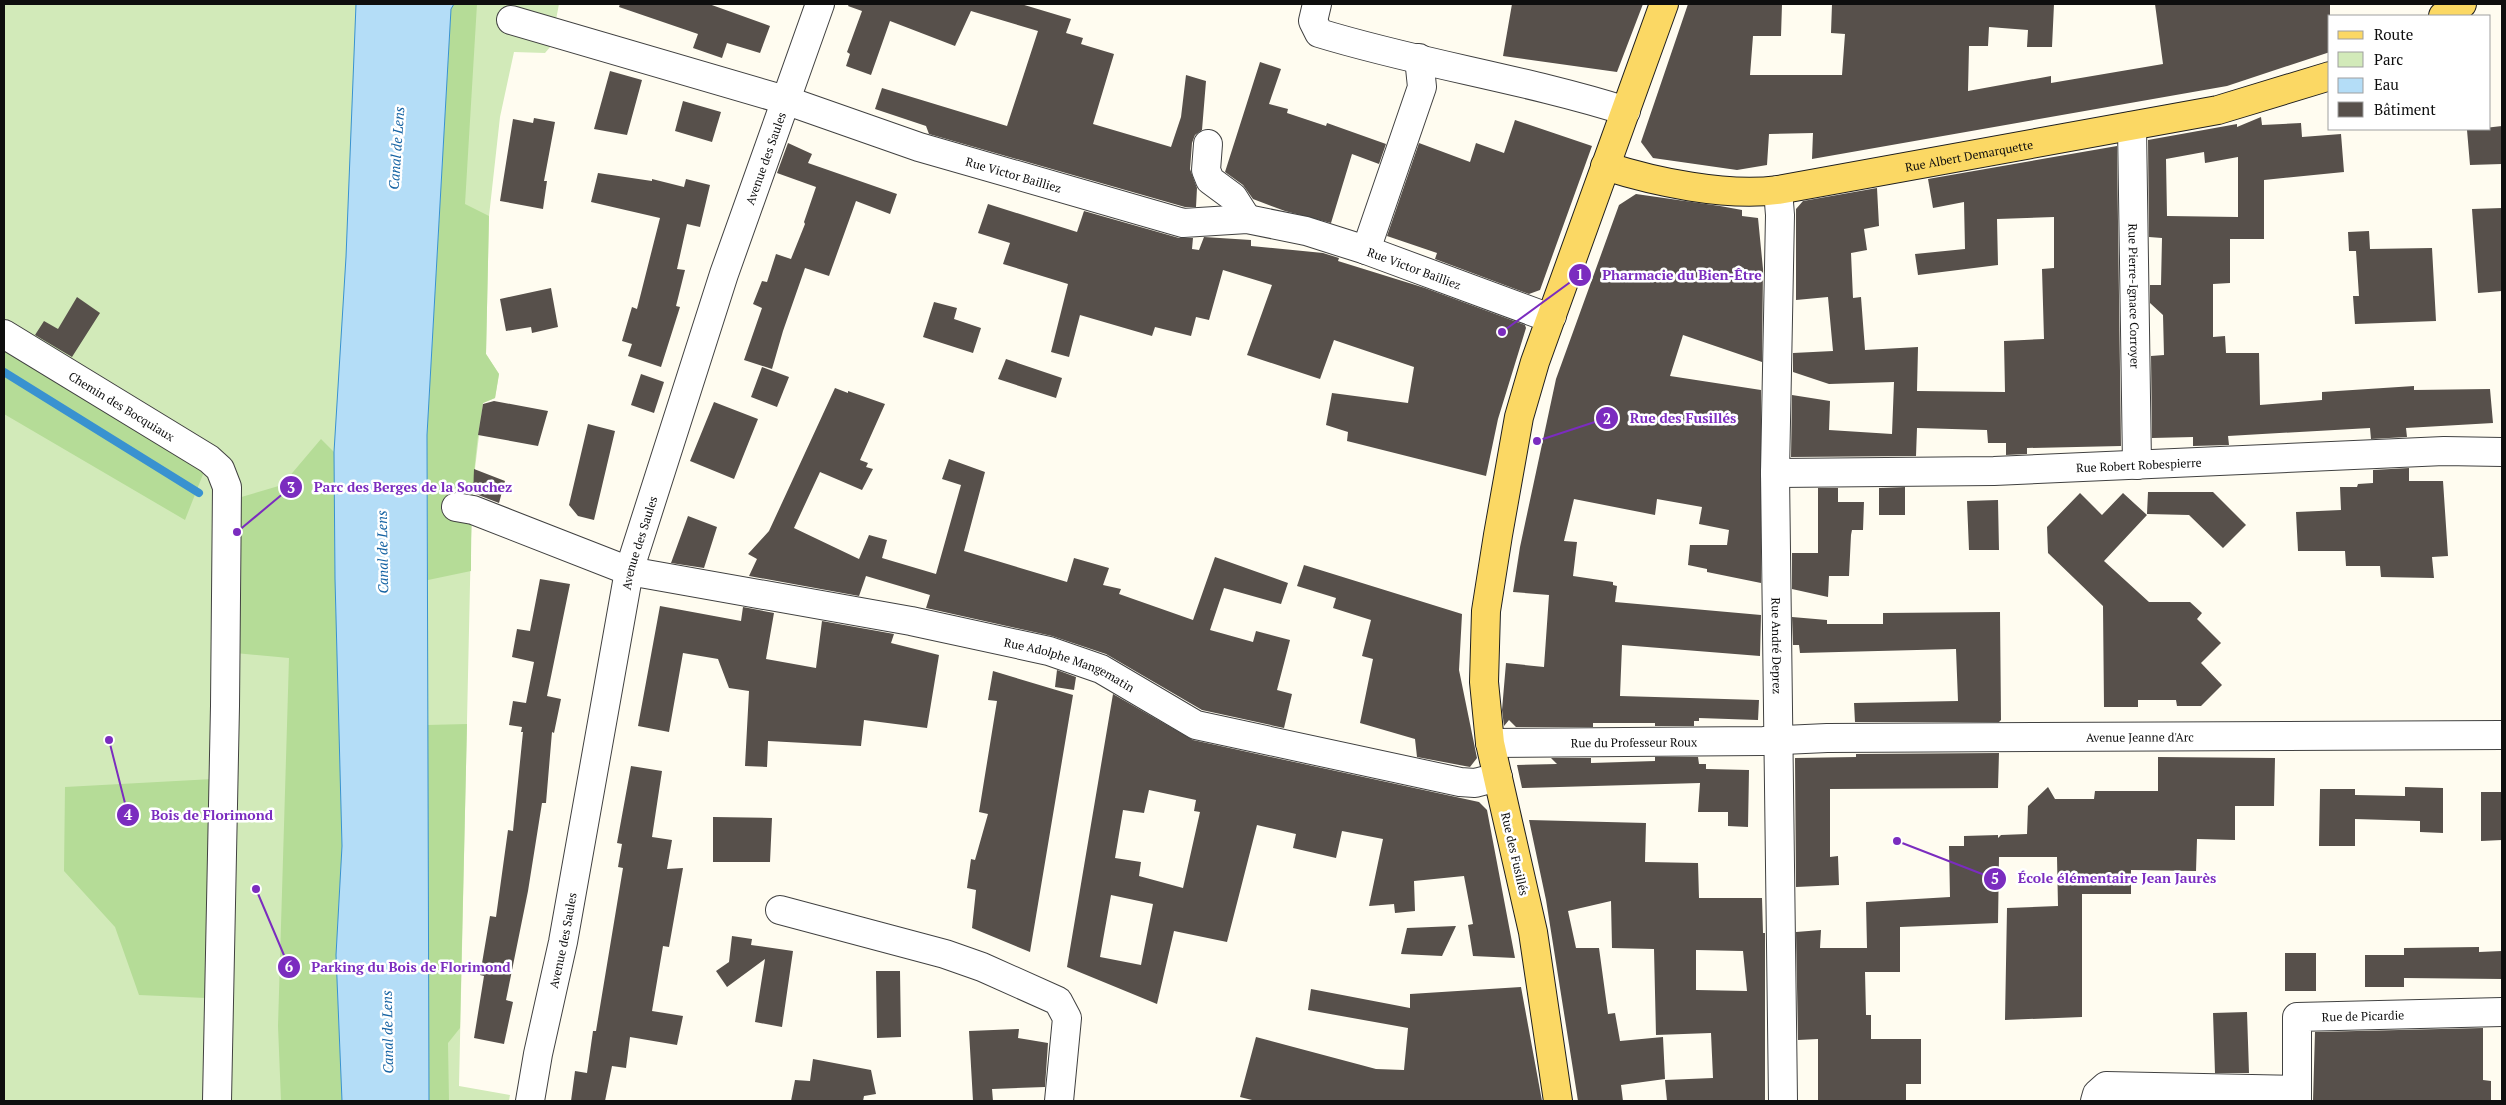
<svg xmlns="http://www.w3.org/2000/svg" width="2506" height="1105" viewBox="0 0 2506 1105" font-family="'PT Serif',serif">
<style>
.green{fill:#d2eab9}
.forest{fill:#b5dc97}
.water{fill:#b4ddf7;stroke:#3992d0}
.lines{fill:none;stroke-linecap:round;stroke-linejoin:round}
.stream{stroke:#3992d0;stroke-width:8}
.building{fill:#57504b;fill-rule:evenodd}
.minor-casing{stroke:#414141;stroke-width:30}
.major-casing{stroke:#1f1f1f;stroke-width:30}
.minor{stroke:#fff;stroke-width:28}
.major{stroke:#fbd864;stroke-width:28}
.labels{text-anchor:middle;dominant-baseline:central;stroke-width:5;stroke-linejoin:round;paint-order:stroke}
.street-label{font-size:12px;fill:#0e0e0e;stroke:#fff}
.water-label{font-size:14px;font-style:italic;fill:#1563a3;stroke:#fff}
.leader{fill:none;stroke:#7b2cbf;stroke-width:2}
.callout-dot{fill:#7b2cbf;stroke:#fff;stroke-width:2}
.mark-label{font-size:15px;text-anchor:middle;font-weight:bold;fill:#fff}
.callout-label{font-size:14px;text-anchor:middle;font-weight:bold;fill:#7b2cbf;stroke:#fff;stroke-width:5;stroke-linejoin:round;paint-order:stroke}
</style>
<rect width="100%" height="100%" fill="#fffcf0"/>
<!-- green -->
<path class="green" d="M 4,4 L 559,4 L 551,46 L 545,53 L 514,52 L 500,117 L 489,216 L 486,354 L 499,374 L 495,398 L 483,403 L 472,493 L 459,1086 L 510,1095 L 509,1101 L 4,1101 Z"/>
<!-- forest -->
<path class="forest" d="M 454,4 L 477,4 L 465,204 L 489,216 L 486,354 L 499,374 L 495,398 L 483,403 C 473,459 471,514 471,571 L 428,580 L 427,435 L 451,9 Z
M 4,334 L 209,459 L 185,520 L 4,414 Z
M 321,439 L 334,452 L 335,579 L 342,846 L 336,955 L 342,1101 L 281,1101 L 278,1026 L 289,658 L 235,653 L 238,498 L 282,485 Z
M 467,724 L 460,1028 L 448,1043 L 449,1101 L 429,1101 L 427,725 Z
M 213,779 L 228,999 L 139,995 L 115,927 L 64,871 L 65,787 Z"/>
<!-- water -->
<path class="water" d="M 356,4 L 454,4 L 451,9 L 427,435 L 429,1101 L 342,1101 L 336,955 L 342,846 L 335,579 L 334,452 L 346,257 Z"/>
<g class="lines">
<!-- stream -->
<path class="stream" d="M 4,372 L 199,493"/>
</g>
<!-- building -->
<path class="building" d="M 620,4 L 709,4 L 770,26 L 760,53 L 727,43 L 722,58 L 693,48 L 698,34 L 619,7 Z
M 849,4 L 1021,4 L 1071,19 L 1066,33 L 1083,38 L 1081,44 L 1114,54 L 1093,124 L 1171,147 L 1181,117 L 1186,75 L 1206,81 L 1202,130 L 1195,135 L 1192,143 L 1190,169 L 1197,188 L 1196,207 L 1185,207 L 929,134 L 926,126 L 875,109 L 882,88 L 1007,126 L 1038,31 L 971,11 L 955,46 L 890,21 L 871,75 L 846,66 L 850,54 L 847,52 L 862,11 L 848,6 Z
M 1512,4 L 1643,4 L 1617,72 L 1503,56 Z
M 1688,4 L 1782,4 L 1781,36 L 1753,36 L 1750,75 L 1842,75 L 1845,34 L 1831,33 L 1832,4 L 2054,4 L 2052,47 L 2027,47 L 2028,30 L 1989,27 L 1988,46 L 1969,46 L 1968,91 L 2051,76 L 2051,83 L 2163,64 L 2155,4 L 2330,4 L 2330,52 L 2227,86 L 1812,159 L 1813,133 L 1769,134 L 1767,165 L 1737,170 L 1653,158 L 1641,142 Z
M 1260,62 L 1281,69 L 1269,104 L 1288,109 L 1287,113 L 1326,126 L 1327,123 L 1386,144 L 1379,164 L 1352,154 L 1331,223 L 1285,211 L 1253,199 L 1243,185 L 1225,172 Z
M 610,71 L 642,80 L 627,135 L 594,129 Z
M 683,101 L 721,112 L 712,142 L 675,131 Z
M 2261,117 L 2262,125 L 2301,123 L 2302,137 L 2341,134 L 2344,172 L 2264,180 L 2264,239 L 2230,239 L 2230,283 L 2213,284 L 2213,337 L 2225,336 L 2226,353 L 2259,353 L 2260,405 L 2322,400 L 2322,392 L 2414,386 L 2414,390 L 2490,389 L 2493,423 L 2406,428 L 2407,437 L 2371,439 L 2370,428 L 2228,436 L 2229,445 L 2193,446 L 2193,437 L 2152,438 L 2151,356 L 2164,355 L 2163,315 L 2150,303 L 2150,285 L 2161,285 L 2162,238 L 2149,237 L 2148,140 L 2237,124 L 2237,127 ZM 2204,152 L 2205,163 L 2238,157 L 2238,217 L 2167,216 L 2166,159 Z
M 534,118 L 555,122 L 544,181 L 547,181 L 543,209 L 500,201 L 513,119 L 533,123 Z
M 1515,120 L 1592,146 L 1540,290 L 1529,294 L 1435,259 L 1437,253 L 1387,236 L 1419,143 L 1470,162 L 1476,143 L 1504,153 Z
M 2502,126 L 2502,164 L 2470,165 L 2467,130 Z
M 788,143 L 812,154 L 808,163 L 897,194 L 890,214 L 856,201 L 829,276 L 805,268 L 783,331 L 772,369 L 744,360 L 762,308 L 753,304 L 762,281 L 767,282 L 776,254 L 791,259 L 805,224 L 804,222 L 816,187 L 777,173 Z
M 2117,146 L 2121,446 L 2027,448 L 2027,454 L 2006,455 L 2006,443 L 1988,443 L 1987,430 L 1917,428 L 1916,456 L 1791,457 L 1792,395 L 1830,401 L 1829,430 L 1892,434 L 1894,382 L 1829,384 L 1793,372 L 1793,353 L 1833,351 L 1828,297 L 1796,300 L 1796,209 L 1803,201 L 1877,188 L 1879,226 L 1864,229 L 1867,250 L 1851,253 L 1853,298 L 1861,297 L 1865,350 L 1918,347 L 1917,391 L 2005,392 L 2004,341 L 2044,339 L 2042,269 L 2054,268 L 2054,217 L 1997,219 L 1998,265 L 1918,275 L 1915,254 L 1965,249 L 1964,202 L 1933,208 L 1928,179 Z
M 598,173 L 652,181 L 652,179 L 684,187 L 686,179 L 710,185 L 700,227 L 687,224 L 677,269 L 685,270 L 676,306 L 680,307 L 661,367 L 628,356 L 632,344 L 622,341 L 632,307 L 637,309 L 660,218 L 591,202 Z
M 1636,194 L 1720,206 L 1742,210 L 1742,216 L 1758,218 L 1763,269 L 1762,362 L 1683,335 L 1670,376 L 1761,390 L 1761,583 L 1707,572 L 1707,569 L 1688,565 L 1690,545 L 1727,545 L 1729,530 L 1699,524 L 1702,507 L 1657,499 L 1655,515 L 1574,499 L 1564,541 L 1577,542 L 1573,576 L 1613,582 L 1613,585 L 1617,586 L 1615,602 L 1761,615 L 1760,656 L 1622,645 L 1620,696 L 1759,700 L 1758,720 L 1699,718 L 1699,721 L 1694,721 L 1694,726 L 1655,726 L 1655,723 L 1593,723 L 1593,727 L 1516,727 L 1509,720 L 1504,726 L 1502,710 L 1506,663 L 1544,667 L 1549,595 L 1513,592 L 1520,547 L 1556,379 L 1619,205 Z
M 988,204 L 1077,232 L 1084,211 L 1179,238 L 1193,238 L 1192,249 L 1199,250 L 1204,237 L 1251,240 L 1251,246 L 1323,253 L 1339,258 L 1338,261 L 1425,288 L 1525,325 L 1526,328 L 1498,419 L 1486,476 L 1347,441 L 1348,432 L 1326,425 L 1332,393 L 1408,403 L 1414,367 L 1334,340 L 1320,379 L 1247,355 L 1272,285 L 1223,270 L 1209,320 L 1196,317 L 1191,336 L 1155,327 L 1152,336 L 1080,315 L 1069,357 L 1051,352 L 1068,284 L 1003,264 L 1010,243 L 978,233 Z
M 2502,208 L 2502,291 L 2478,293 L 2472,209 Z
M 2369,231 L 2370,249 L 2432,248 L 2436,321 L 2355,324 L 2353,296 L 2359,296 L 2356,251 L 2349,251 L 2348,232 Z
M 551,288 L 558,327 L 532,333 L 531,327 L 506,331 L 500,299 Z
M 77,297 L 100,313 L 72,357 L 35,335 L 44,321 L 58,329 Z
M 934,302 L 957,308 L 954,319 L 981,328 L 973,353 L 923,337 Z
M 1006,359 L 1062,378 L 1056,398 L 998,379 Z
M 762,367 L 789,377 L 777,407 L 751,397 Z
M 641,374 L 664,382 L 654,413 L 631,405 Z
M 835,388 L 848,393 L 848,391 L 885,404 L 860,460 L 868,463 L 866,467 L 873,469 L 862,490 L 820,472 L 794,528 L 859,559 L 869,535 L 887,540 L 882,558 L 936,574 L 961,485 L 942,479 L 949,459 L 985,472 L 964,551 L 1067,582 L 1074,558 L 1109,568 L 1103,585 L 1121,589 L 1119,594 L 1193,620 L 1215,557 L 1288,583 L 1281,604 L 1224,588 L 1210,630 L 1253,642 L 1256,631 L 1290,640 L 1277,690 L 1292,694 L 1284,728 L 1202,710 L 1106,654 L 1052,636 L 926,608 L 930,595 L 866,576 L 859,596 L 749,576 L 757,559 L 748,554 L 769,531 Z
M 494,401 L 548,411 L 538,446 L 478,435 L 483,404 Z
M 714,402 L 758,419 L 734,479 L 690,461 Z
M 588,424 L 615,431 L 594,520 L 578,516 L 569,505 Z
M 2409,468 L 2409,481 L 2443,481 L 2448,556 L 2432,557 L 2434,578 L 2381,577 L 2380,566 L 2346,566 L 2345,551 L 2298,551 L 2296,512 L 2341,510 L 2340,487 L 2357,487 L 2358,484 L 2373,483 L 2373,470 Z
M 474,469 L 505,481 L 499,503 L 473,493 Z
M 1905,487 L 1905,515 L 1879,515 L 1879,488 Z
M 1818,488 L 1838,488 L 1838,502 L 1864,502 L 1863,530 L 1852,530 L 1851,535 L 1849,576 L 1829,576 L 1828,597 L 1792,589 L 1792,553 L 1818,553 Z
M 2148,492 L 2213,492 L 2246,525 L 2223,548 L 2189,515 L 2147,514 Z
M 2080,493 L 2102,515 L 2123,493 L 2147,515 L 2104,561 L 2149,602 L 2190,602 L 2202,613 L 2197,619 L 2221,643 L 2201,663 L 2222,685 L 2201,706 L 2177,706 L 2176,700 L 2138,700 L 2138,707 L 2104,707 L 2103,606 L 2048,553 L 2047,527 Z
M 1998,500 L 1999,550 L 1969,550 L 1967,501 Z
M 688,516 L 717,527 L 704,568 L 671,563 Z
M 1304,565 L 1462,614 L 1459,670 L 1477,758 L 1470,767 L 1417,757 L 1415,739 L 1360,723 L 1373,659 L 1362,656 L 1371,620 L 1333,608 L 1336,598 L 1297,586 Z
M 540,579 L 570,584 L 547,696 L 561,699 L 554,733 L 552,732 L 546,803 L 542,803 L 528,891 L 506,1000 L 513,1002 L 504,1044 L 474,1038 L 484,976 L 480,975 L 490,916 L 496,917 L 508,830 L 513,831 L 523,732 L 521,732 L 522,727 L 509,725 L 513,701 L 526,703 L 534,662 L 512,657 L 517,629 L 530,631 Z
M 660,606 L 741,621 L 743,607 L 774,613 L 766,659 L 816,668 L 822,621 L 894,634 L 891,643 L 939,655 L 927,728 L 864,720 L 861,746 L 768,741 L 767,767 L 745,766 L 749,691 L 729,688 L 718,659 L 683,653 L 669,732 L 638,726 Z
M 2000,612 L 2001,720 L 1999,722 L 1855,722 L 1854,703 L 1958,701 L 1956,649 L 1800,653 L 1799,645 L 1793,645 L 1792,617 L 1827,620 L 1827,624 L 1883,624 L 1883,613 Z
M 1057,670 L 1076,677 L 1074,690 L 1055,687 Z
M 993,671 L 1073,695 L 1030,952 L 972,928 L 976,890 L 967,888 L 971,859 L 975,860 L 988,814 L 979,812 L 997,701 L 988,700 Z
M 1113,694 L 1193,740 L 1479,802 L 1487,810 L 1515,958 L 1473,956 L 1468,925 L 1473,924 L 1464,876 L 1414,881 L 1415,911 L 1395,913 L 1394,904 L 1369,906 L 1383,839 L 1342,831 L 1336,858 L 1293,848 L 1296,834 L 1257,825 L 1227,942 L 1174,931 L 1157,1004 L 1067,967 ZM 1149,790 L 1196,800 L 1194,811 L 1200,812 L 1183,888 L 1139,876 L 1141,862 L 1115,858 L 1123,810 L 1144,813 ZM 1111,895 L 1153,904 L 1141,965 L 1100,957 Z
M 1999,753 L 1998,788 L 1830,789 L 1830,857 L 1838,856 L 1839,885 L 1796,887 L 1795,758 L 1856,757 L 1856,754 Z
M 1655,757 L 1698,757 L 1699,764 L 1706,764 L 1706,769 L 1749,770 L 1748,827 L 1728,826 L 1728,812 L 1698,812 L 1700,783 L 1522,788 L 1517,765 L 1557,764 L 1551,758 L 1591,758 L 1591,763 L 1655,761 Z
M 2158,757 L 2275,758 L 2274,806 L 2235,806 L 2235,840 L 2197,839 L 2196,871 L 2131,870 L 2131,894 L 2082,894 L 2082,1017 L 2005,1020 L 2007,908 L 2058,906 L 2057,857 L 1999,857 L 1998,923 L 1900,927 L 1900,972 L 1865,972 L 1866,1015 L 1871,1015 L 1871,1039 L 1921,1039 L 1921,1084 L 1906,1084 L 1906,1101 L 1818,1101 L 1818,1039 L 1798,1040 L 1796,932 L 1821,930 L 1820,948 L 1867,948 L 1866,902 L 1950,897 L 1949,846 L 1964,846 L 1964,836 L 1998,835 L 1998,838 L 2001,835 L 2027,834 L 2028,806 L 2048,787 L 2055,799 L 2094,799 L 2095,791 L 2158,791 Z
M 631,766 L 662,771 L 652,837 L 672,840 L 667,869 L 683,868 L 669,947 L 663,946 L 652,1011 L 683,1016 L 677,1045 L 630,1037 L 626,1068 L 612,1066 L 605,1101 L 571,1101 L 575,1071 L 587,1073 L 593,1031 L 596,1031 L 623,868 L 618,867 L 622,844 L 617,843 Z
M 2405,787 L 2443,788 L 2443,833 L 2420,832 L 2420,821 L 2355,819 L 2355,846 L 2319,846 L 2320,789 L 2355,789 L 2355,795 L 2405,796 Z
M 2481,792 L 2502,792 L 2502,840 L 2481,841 Z
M 713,817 L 772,818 L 770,862 L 713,862 Z
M 1529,820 L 1646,823 L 1645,862 L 1698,863 L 1699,898 L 1762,898 L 1763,933 L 1765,933 L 1765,1101 L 1667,1101 L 1665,1080 L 1713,1078 L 1711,1033 L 1656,1035 L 1654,949 L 1612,948 L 1611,901 L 1568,911 L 1576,948 L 1599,948 L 1608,1014 L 1615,1013 L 1620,1041 L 1663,1037 L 1665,1079 L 1621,1085 L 1623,1101 L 1578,1101 L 1546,900 ZM 1696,950 L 1743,951 L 1747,991 L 1696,990 Z
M 1456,926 L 1442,956 L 1401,954 L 1407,928 Z
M 732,936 L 752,939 L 751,945 L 793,951 L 782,1027 L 755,1022 L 765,959 L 727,987 L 716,971 L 729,962 Z
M 2479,947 L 2479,952 L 2502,951 L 2502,979 L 2404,978 L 2404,987 L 2365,987 L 2365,955 L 2404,955 L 2404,948 Z
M 2285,953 L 2316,953 L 2316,991 L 2285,991 Z
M 876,971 L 900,971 L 901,1037 L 877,1038 Z
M 1521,987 L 1542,1101 L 1256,1101 L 1240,1097 L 1256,1037 L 1376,1069 L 1404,1070 L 1408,1028 L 1308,1010 L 1311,989 L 1410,1008 L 1410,994 Z
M 2247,1012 L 2249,1073 L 2215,1073 L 2213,1013 Z
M 2483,1028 L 2483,1080 L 2491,1081 L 2491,1101 L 2313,1101 L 2315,1032 Z
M 1019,1029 L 1018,1038 L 1048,1043 L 1045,1087 L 992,1089 L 993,1101 L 973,1101 L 969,1031 Z
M 813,1059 L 871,1070 L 876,1094 L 864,1096 L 863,1101 L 791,1101 L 795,1080 L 810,1081 Z"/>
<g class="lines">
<defs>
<g id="minor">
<path d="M 1317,4 L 1313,21 L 1319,33 C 1420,64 1525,79 1626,111"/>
<path id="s1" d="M 511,20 L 785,100 L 919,147 L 1183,223 L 1247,219 L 1306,231 L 1366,250 L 1539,314 L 1552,316"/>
<path id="s2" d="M 2132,126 L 2137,465"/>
<path d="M 1208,144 L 1206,170 L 1210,180 L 1233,197 L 1247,219"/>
<path id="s3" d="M 1778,190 L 1780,215 L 1775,473 L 1783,1101"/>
<path d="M 1366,250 L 1422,87 L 1419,58"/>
<path id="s4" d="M 4,334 L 209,459 L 220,469 L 227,487 L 225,706 L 217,1101"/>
<path id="s5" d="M 1775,473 L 1994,471 L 2444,451 L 2502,452"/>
<path id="s6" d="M 456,507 L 473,510 L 629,571 L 911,621 L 1049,651 L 1101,669 L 1196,725 L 1460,782 L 1475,783 L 1498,777"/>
<path id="s7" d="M 1490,743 L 1763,741 L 1827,738 L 2502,735"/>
<path d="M 780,910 L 945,954 L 982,967 L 1058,1001 L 1067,1018 L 1059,1101"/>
<path id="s8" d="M 530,1101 L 538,1054 L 563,942 L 629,571 L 724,274 L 820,4"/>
<path d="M 2095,1101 L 2097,1094 L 2106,1086 L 2297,1090"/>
<path id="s9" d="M 2297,1101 L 2297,1017 L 2502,1012"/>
</g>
<g id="major">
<path d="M 2443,16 L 2462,4"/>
<path id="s10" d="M 1605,166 C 1655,182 1726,197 1778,190 L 2218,110 L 2330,76"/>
<path d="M 1558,1101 L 1533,932 L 1490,743 L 1484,682 L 1486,611 L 1498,535 L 1519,417 L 1535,362 L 1664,4"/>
</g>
</defs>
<!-- minor casing -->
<use href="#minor" class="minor-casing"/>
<!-- major casing -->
<use href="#major" class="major-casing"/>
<!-- minor -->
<use href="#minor" class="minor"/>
<!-- major -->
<use href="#major" class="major"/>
</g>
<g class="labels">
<!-- street labels -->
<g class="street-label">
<text stroke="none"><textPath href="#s10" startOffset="370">Rue Albert Demarquette</textPath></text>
<text stroke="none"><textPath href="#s8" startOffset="974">Avenue des Saules</textPath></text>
<text stroke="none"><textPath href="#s1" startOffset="526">Rue Victor Bailliez</textPath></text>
<text stroke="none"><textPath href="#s1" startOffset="941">Rue Victor Bailliez</textPath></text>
<text stroke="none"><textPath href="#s2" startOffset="170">Rue Pierre-Ignace Corroyer</textPath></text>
<text stroke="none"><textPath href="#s4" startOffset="138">Chemin des Bocquiaux</textPath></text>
<text stroke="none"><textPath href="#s5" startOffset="364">Rue Robert Robespierre</textPath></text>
<text stroke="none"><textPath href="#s8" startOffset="569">Avenue des Saules</textPath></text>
<text stroke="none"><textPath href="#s3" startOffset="456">Rue André Deprez</textPath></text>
<text stroke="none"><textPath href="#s6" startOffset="636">Rue Adolphe Mangematin</textPath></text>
<text stroke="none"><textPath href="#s7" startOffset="650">Avenue Jeanne d'Arc</textPath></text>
<text stroke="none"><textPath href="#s7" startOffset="144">Rue du Professeur Roux</textPath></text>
<text transform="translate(1515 854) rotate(77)">Rue des Fusillés</text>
<text stroke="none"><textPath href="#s8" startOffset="164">Avenue des Saules</textPath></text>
<text stroke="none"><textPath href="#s9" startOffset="150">Rue de Picardie</textPath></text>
</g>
<!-- water labels -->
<g class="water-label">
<text transform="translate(396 148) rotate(-86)">Canal de Lens</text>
<text transform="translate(382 552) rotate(-91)">Canal de Lens</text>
<text transform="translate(387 1032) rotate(-91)">Canal de Lens</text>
</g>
</g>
<!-- callouts -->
<path class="leader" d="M1502 332L1580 275M1537 441L1607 418M237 532L291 487M109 740L128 815M1897 841L1995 879M256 889L289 967"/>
<g class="callout-dot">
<circle cx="1502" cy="332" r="5"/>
<circle cx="1537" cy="441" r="5"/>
<circle cx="237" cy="532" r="5"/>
<circle cx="109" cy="740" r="5"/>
<circle cx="1897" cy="841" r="5"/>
<circle cx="256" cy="889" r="5"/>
<circle cx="1580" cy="275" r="12"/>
<circle cx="1607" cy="418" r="12"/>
<circle cx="291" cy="487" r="12"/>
<circle cx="128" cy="815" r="12"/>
<circle cx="1995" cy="879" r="12"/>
<circle cx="289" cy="967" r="12"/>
</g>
<g class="mark-label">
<text x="1580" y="280">1</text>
<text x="1607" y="424">2</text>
<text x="291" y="493">3</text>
<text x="128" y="820">4</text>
<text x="1995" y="884">5</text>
<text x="289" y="972">6</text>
</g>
<g class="callout-label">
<text x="1682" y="280">Pharmacie du Bien-Être</text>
<text x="1683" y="423">Rue des Fusillés</text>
<text x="413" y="492">Parc des Berges de la Souchez</text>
<text x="212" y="820">Bois de Florimond</text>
<text x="2117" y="883">École élémentaire Jean Jaurès</text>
<text x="411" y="972">Parking du Bois de Florimond</text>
</g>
<!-- border -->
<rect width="2506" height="1105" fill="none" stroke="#0e0e0e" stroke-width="10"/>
<!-- legend -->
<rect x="2328" y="15" width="162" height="115" fill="#ffffff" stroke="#9f9f9f"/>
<rect x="2338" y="31" width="25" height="8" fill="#fbd864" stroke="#9f9f9f"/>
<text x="2374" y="40" font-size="15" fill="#0e0e0e">Route</text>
<rect x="2338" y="52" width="25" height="15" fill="#d2eab9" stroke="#9f9f9f"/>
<text x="2374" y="65" font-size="15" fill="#0e0e0e">Parc</text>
<rect x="2338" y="78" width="25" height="15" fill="#b4ddf7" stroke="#9f9f9f"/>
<text x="2374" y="90" font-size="15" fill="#0e0e0e">Eau</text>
<rect x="2338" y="102" width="25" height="15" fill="#57504b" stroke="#9f9f9f"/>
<text x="2374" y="115" font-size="15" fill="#0e0e0e">Bâtiment</text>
</svg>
